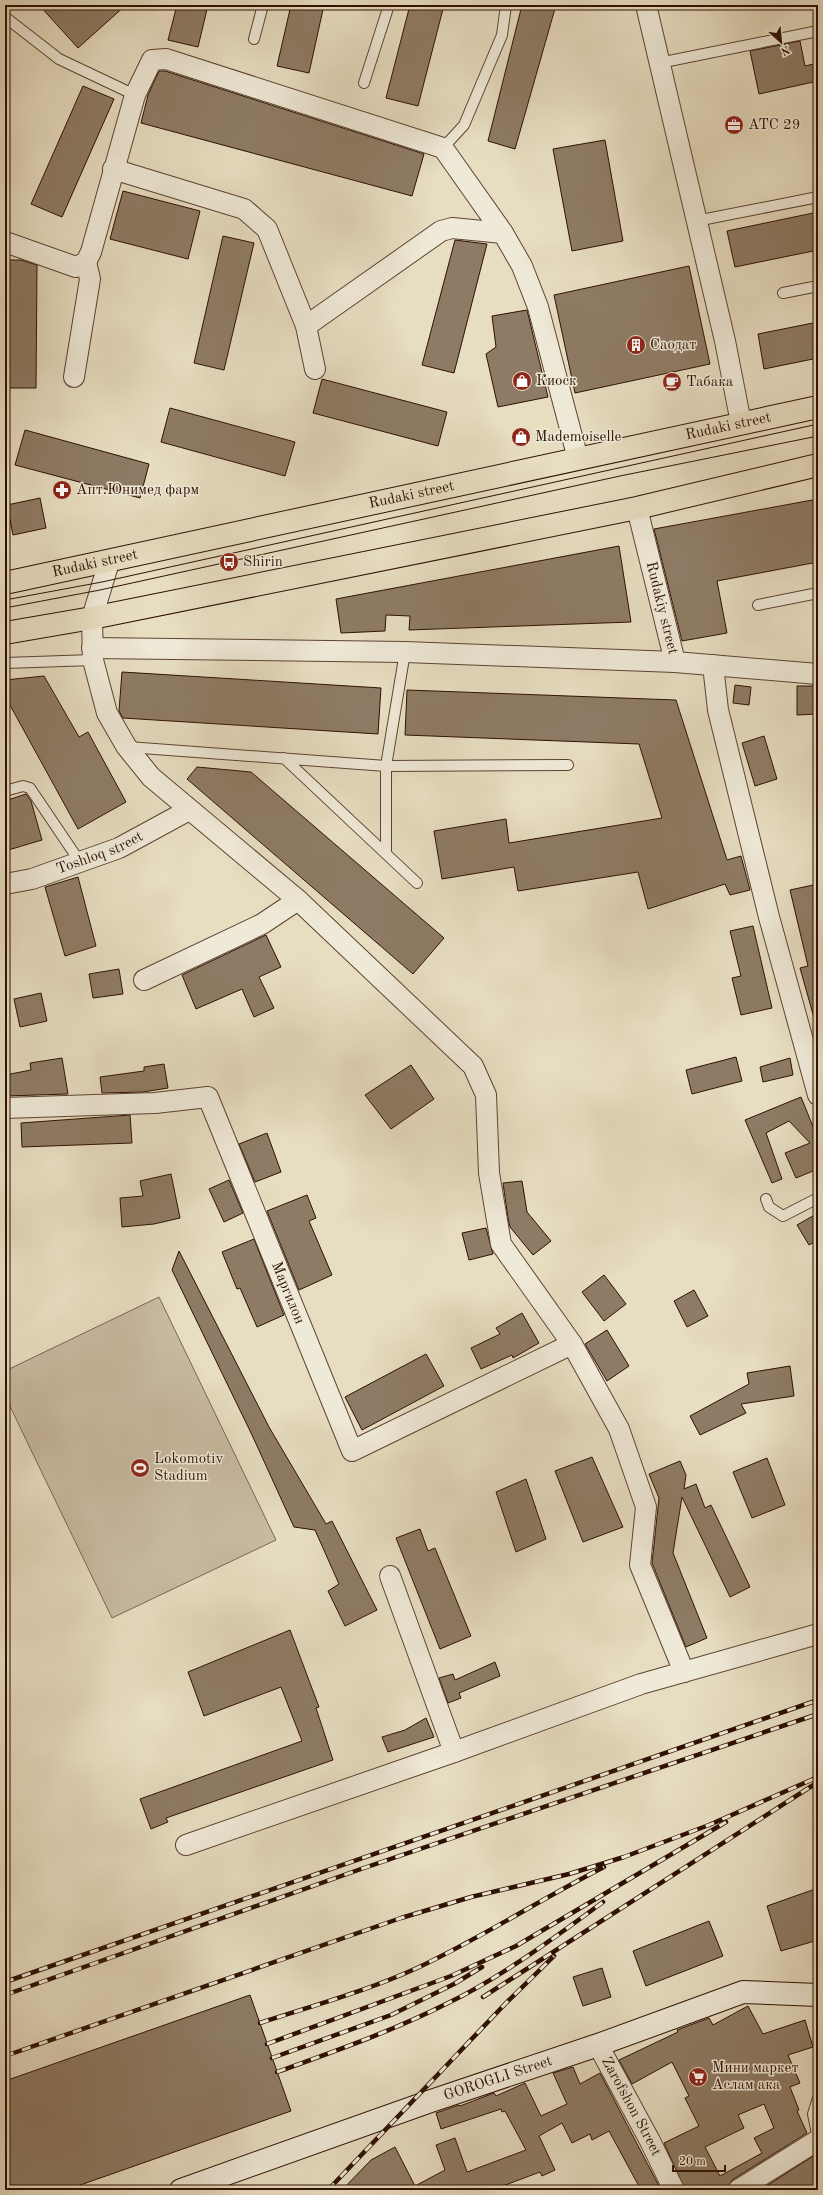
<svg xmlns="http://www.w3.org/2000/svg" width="823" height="2195" viewBox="0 0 823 2195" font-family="'Old Standard TT',serif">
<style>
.green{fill:#c8baa1;stroke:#7b6552}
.building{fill:#8e7b65;stroke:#2e1002;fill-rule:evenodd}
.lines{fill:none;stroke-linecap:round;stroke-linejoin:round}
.service-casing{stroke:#5c4332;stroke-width:12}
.minor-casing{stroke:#5c4332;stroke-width:22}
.secondary-casing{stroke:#2e1002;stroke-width:24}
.primary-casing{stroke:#2e1002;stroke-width:24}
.service{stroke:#efe9d7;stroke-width:10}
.minor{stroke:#efe9d7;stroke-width:20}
.secondary{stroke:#efe9d7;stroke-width:22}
.primary{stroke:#e7ddc1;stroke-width:22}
.tram{stroke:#2e1002;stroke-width:1}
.rail-casing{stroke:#2e1002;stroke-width:4.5}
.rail{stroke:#efe9d7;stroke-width:3;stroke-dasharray:9;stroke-linecap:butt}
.labels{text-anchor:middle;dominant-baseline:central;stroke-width:3;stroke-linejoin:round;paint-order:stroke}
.poi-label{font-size:15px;fill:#2e1002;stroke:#efe9d7;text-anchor:start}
.street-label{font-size:15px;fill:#2e1002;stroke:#efe9d7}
</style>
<rect width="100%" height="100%" fill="#e7ddc1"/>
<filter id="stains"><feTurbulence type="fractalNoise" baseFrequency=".005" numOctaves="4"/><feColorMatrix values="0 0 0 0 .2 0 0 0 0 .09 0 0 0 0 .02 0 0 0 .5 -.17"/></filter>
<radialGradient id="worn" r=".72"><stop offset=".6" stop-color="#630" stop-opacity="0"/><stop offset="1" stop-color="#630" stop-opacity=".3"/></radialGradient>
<!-- green -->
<path class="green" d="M 159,1297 L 276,1540 L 112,1618 L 5,1396 L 5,1371 Z"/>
<!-- building -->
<path class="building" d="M 39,5 L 126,5 L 78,48 Z
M 177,5 L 208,5 L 198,47 L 168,40 Z
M 291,5 L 324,5 L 309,73 L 277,66 Z
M 410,5 L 444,5 L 418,106 L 386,98 Z
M 522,5 L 556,5 L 515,149 L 488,141 Z
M 800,41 L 805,66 L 818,63 L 818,81 L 759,94 L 750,51 Z
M 159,71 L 165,71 L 424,154 L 412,196 L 141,123 L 148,95 Z
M 83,86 L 114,99 L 62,217 L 31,204 Z
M 605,140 L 623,241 L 572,251 L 553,149 Z
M 123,191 L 200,211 L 188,259 L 110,239 Z
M 818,212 L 818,250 L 735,267 L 727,231 Z
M 223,236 L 254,243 L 224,370 L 194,363 Z
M 455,240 L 487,244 L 454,373 L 422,365 Z
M 5,260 L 21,260 L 37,265 L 36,388 L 5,388 Z
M 689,266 L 710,364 L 575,393 L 554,295 Z
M 527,310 L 548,397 L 498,407 L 486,354 L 496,347 L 492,316 Z
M 818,322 L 818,358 L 764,369 L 758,334 Z
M 322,379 L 447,412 L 438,446 L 313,413 Z
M 170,408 L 295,442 L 285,476 L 161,442 Z
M 25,430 L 149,464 L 140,498 L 15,465 Z
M 40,498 L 46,528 L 13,535 L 7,505 Z
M 818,499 L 818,562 L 717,581 L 727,633 L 682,641 L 654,529 Z
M 619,546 L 631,622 L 409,630 L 410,616 L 386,615 L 385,631 L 341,633 L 336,599 Z
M 122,672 L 381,688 L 378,734 L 123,718 L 119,711 Z
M 44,676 L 79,737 L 88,732 L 126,802 L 78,829 L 5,696 L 5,680 Z
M 735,685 L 751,687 L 749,705 L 733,703 Z
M 797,686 L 818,686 L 818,714 L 797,715 Z
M 407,690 L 676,700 L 727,860 L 741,856 L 750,890 L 730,895 L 725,884 L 648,909 L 638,872 L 518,891 L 514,867 L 442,879 L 434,831 L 506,819 L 509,843 L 662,818 L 639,744 L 405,735 Z
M 764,736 L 777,779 L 755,786 L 742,743 Z
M 197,767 L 251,772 L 444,938 L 413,974 L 187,779 Z
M 26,794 L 31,801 L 42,840 L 5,851 L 5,801 Z
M 78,877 L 96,946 L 65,956 L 45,887 Z
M 818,884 L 818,1018 L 814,1018 L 800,968 L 808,966 L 790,890 Z
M 753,926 L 772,1008 L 741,1015 L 732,978 L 741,976 L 730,931 Z
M 266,935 L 281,967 L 259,977 L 274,1008 L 254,1017 L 242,989 L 196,1009 L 182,975 Z
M 119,969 L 123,994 L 93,998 L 89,974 Z
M 41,993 L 47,1021 L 20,1027 L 14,999 Z
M 736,1057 L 742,1081 L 692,1094 L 686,1070 Z
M 62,1058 L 68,1094 L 5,1096 L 5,1075 L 31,1070 L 30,1063 Z
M 790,1058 L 793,1075 L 763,1082 L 760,1067 Z
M 164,1064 L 168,1088 L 143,1092 L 102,1093 L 100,1077 L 144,1071 L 144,1067 Z
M 411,1065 L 434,1099 L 391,1129 L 365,1095 Z
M 801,1097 L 818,1139 L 818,1169 L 796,1178 L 785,1153 L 810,1143 L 789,1121 L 766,1133 L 782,1179 L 772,1183 L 745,1120 Z
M 130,1115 L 132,1143 L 22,1147 L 21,1123 Z
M 267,1133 L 281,1172 L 255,1182 L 239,1144 Z
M 171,1174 L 180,1218 L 154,1224 L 122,1227 L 120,1198 L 143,1196 L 140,1181 Z
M 229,1180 L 243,1213 L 224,1222 L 209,1189 Z
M 522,1181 L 527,1212 L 551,1241 L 533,1255 L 510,1227 L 508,1218 L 503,1183 Z
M 307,1195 L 316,1218 L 309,1221 L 332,1275 L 299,1290 L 267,1211 Z
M 818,1213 L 818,1240 L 809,1245 L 797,1225 Z
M 486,1228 L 493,1254 L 469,1260 L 462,1233 Z
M 254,1239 L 284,1315 L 257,1327 L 240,1288 L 237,1289 L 222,1252 Z
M 179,1251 L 269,1427 L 326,1524 L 332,1521 L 377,1610 L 345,1626 L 328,1591 L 339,1584 L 315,1530 L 294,1527 L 252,1435 L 172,1270 Z
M 604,1275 L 626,1304 L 604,1321 L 582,1292 Z
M 694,1290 L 708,1316 L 687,1327 L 674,1301 Z
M 522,1313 L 539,1343 L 513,1358 L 512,1355 L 481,1369 L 471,1348 L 500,1334 L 496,1328 Z
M 607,1330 L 629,1366 L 607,1381 L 585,1344 Z
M 426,1354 L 444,1386 L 362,1430 L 345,1397 Z
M 790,1366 L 794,1396 L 741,1404 L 746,1413 L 700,1435 L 690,1416 L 749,1384 L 747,1373 Z
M 592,1457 L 623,1527 L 583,1542 L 555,1471 Z
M 767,1458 L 785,1505 L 752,1518 L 733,1472 Z
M 680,1461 L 686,1475 L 684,1489 L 696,1484 L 705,1508 L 711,1505 L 750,1587 L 730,1597 L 682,1497 L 673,1553 L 707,1638 L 686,1647 L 652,1563 L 659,1498 L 649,1474 Z
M 526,1479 L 546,1539 L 516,1552 L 496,1492 Z
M 420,1529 L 428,1551 L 435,1548 L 471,1636 L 440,1649 L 396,1538 Z
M 290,1630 L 319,1707 L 316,1708 L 333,1760 L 166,1818 L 168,1822 L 151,1829 L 140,1799 L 302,1741 L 281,1687 L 204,1716 L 188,1672 Z
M 495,1662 L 500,1676 L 459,1693 L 461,1698 L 448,1703 L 439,1678 L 453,1674 L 455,1680 Z
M 426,1718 L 434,1737 L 388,1752 L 382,1737 L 405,1730 Z
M 818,1888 L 818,1940 L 781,1951 L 767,1906 Z
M 709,1921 L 723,1956 L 646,1986 L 633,1951 Z
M 602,1968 L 611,1997 L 583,2006 L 573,1977 Z
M 250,1995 L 291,2111 L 66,2190 L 5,2190 L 5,2081 Z
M 748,2006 L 763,2034 L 805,2020 L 813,2047 L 788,2055 L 800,2083 L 790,2087 L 799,2110 L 797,2111 L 807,2133 L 732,2180 L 727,2190 L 685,2190 L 664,2143 L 699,2126 L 685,2098 L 689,2096 L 672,2062 L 632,2084 L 619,2060 L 678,2032 L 677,2030 L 709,2018 L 713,2025 ZM 764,2104 L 774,2128 L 754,2138 L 762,2153 L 720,2176 L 705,2147 L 744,2128 L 738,2115 Z
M 573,2067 L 580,2084 L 600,2073 L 659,2186 L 651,2190 L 641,2190 L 609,2131 L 592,2140 L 590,2134 L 572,2143 L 562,2123 L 539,2136 L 555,2170 L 542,2176 L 540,2172 L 492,2190 L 342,2190 L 371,2160 L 395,2147 L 415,2186 L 445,2170 L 436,2145 L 455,2138 L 467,2172 L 526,2150 L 505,2111 L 502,2112 L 501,2109 L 441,2129 L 436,2113 L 459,2105 L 460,2106 L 494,2093 L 496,2096 L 525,2083 L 541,2116 L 567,2104 L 553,2073 Z
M 815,2155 L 818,2160 L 818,2190 L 760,2190 Z"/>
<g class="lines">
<defs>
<path id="service" d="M 5,17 L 59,59 L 135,95
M 254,39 L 263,5
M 659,63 L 818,31
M 364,83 L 389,5
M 443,148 L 464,125 L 502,35 L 506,5
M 696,221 L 818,197
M 783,293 L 818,286
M 758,605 L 818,593
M 5,663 L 93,660
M 128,747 L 386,766 L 568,765
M 284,758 L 417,883
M 5,791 L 23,786 L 30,788 L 80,862
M 386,854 L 386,766 L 405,652
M 766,1199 L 769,1207 L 783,1216 L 818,1198
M 818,2139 L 813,2114 L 818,2098"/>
<g id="minor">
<path d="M 646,5 L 725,341 L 741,423"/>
<path d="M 113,169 L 244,209 L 267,229 L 306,326 L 315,369"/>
<path d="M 5,242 L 76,267 L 86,262 L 91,252 L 135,95 L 152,60 L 166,59 L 443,148 L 503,233 L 522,266 L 538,307 L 578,459"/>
<path d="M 306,326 L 441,231 L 452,228 L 503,233"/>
<path d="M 74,377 L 90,279 L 86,262"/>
<path id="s1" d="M 637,508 L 675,662 L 818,674"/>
<path d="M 109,562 L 92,618 L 93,660 L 107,713 L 126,746 L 151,777 L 298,900 L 473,1066 L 486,1095 L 489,1173 L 501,1244 L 572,1344 L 619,1429 L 646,1507 L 640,1565 L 684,1672"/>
<path d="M 92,648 L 405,652 L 675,662"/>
<path d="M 713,665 L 718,710 L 769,917 L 818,1095"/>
<path id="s2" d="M 5,884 L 32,879 L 119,848 L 189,810"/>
<path d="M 144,980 L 262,924 L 298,900"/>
<path id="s3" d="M 5,1108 L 155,1103 L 208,1097 L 352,1451 L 572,1344"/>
<path d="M 390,1576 L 454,1752"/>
<path d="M 186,1845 L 454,1752 L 641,1684 L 818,1634"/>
<path id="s4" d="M 598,2045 L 650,2141 L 674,2190"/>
<path d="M 738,2190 L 818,2140"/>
</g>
<g id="secondary">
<path id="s5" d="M 181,2190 L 431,2101 L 598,2045 L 743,1992 L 818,1995"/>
</g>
<g id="primary">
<path id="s6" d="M 5,583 L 818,407"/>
<path d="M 5,633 L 92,618 L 637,508 L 818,465"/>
</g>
</defs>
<!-- service casing -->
<use href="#service" class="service-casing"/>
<!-- minor casing -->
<use href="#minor" class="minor-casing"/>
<!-- secondary casing -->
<use href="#secondary" class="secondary-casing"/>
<!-- primary casing -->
<use href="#primary" class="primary-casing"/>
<!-- service -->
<use href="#service" class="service"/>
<!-- minor -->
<use href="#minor" class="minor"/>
<!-- secondary -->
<use href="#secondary" class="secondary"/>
<!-- primary -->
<use href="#primary" class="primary"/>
<!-- tram -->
<path class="tram" d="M 5,600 L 102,582 L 818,424
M 5,608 L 100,590 L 620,476 L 818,436"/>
<defs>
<path id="rail" d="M 5,1982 L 818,1700
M 5,1995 L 361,1869 L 818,1714
M 483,1997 L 818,1782
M 260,2023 C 312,2006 367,1991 417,1968 C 481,1938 541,1899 604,1867
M 267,2044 L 451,1976 L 516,1946 L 726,1822
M 5,2056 L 401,1918 L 471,1897 L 569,1874 L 624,1857 L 709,1825 L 818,1777
M 272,2058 L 391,2015 L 454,1984 L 482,1967
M 277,2072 C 335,2051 393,2031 448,2003 C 500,1978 557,1936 603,1902
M 328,2190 L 506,2003 L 554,1956"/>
</defs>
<!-- rail casing -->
<use href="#rail" class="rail-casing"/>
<!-- rail -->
<use href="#rail" class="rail"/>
</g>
<!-- icons -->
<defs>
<symbol id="office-disc" viewBox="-11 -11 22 22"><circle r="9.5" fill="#8f2418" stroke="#efe9d7"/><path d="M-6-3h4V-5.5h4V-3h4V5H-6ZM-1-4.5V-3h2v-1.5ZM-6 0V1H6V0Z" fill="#fff"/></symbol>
<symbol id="building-disc" viewBox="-11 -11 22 22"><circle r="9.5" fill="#8f2418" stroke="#efe9d7"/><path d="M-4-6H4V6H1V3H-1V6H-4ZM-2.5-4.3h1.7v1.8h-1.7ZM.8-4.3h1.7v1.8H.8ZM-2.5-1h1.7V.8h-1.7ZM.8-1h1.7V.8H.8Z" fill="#fff"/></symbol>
<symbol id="shop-disc" viewBox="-11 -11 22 22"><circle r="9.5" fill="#8f2418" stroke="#efe9d7"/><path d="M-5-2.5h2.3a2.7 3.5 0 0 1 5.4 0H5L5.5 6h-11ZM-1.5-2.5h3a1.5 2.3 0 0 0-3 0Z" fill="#fff"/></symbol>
<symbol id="cafe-disc" viewBox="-11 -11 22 22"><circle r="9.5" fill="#8f2418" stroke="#efe9d7"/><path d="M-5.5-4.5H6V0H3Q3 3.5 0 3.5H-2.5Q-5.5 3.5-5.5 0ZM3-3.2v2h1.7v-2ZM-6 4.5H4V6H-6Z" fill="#fff"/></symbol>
<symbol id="pharmacy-disc" viewBox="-11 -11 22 22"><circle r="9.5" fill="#8f2418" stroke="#efe9d7"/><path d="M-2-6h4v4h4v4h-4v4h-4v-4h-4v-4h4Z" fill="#fff"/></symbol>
<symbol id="bus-disc" viewBox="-11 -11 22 22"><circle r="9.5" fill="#8f2418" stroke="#efe9d7"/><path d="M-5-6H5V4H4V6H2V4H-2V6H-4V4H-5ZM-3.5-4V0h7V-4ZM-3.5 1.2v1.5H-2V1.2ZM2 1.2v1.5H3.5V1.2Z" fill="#fff"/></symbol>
<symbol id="stadium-disc" viewBox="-11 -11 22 22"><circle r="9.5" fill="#8f2418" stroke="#efe9d7"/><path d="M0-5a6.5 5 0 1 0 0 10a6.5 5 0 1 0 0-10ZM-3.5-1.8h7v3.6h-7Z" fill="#fff"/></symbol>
<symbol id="supermarket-disc" viewBox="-11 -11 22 22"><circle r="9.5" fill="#8f2418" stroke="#efe9d7"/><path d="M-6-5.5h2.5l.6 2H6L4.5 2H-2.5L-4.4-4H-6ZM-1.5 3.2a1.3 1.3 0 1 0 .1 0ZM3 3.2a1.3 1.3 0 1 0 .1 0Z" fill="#fff"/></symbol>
</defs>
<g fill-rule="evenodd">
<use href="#office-disc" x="723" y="114" width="22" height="22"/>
<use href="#building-disc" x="625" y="334" width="22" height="22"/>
<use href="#shop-disc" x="511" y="370" width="22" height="22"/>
<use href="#cafe-disc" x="661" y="371" width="22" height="22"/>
<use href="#shop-disc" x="510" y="426" width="22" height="22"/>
<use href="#pharmacy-disc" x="51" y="479" width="22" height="22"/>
<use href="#bus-disc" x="218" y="551" width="22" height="22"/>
<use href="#stadium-disc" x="129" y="1457" width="22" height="22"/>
<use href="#supermarket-disc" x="687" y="2066" width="22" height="22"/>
</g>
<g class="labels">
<!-- poi labels -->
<g class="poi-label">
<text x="748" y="125">АТС 29</text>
<text x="650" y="345">Саодат</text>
<text x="536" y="381">Киоск</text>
<text x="686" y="382">Табака</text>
<text x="535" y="437">Mademoiselle</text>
<text x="76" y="490">Апт.Юнимед фарм</text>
<text x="243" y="562">Shirin</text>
<text x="154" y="1459">Lokomotiv<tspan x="154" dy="17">Stadium</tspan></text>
<text x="712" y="2068">Мини маркет<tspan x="712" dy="17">Аслам ака</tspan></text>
</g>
<!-- street labels -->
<g class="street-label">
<text stroke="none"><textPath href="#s6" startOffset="740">Rudaki street</textPath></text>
<text stroke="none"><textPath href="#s6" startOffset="416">Rudaki street</textPath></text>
<text stroke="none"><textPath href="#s6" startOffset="92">Rudaki street</textPath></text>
<text stroke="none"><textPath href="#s1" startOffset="103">Rudakiy street</textPath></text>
<text stroke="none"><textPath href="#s2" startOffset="100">Toshloq street</textPath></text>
<text stroke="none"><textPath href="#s3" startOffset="415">Маргилон</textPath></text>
<text stroke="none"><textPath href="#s5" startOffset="336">GOROGLI Street</textPath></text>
<text stroke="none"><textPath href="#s4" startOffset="70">Zarofshon Street</textPath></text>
</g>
</g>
<!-- margin -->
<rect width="823" height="2195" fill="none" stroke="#e7ddc1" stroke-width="20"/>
<rect x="6" y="6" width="811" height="2183" fill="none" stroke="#2e1002" stroke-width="2"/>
<rect x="10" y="10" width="803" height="2175" fill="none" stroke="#2e1002"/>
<!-- north arrow -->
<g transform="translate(781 42) rotate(153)" stroke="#efe9d7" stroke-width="3" paint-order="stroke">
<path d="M0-3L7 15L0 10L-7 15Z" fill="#2e1002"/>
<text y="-6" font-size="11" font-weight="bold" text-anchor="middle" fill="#2e1002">N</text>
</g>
<!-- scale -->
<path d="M673 2165v6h52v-6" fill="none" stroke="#2e1002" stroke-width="2"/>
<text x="679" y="2165" font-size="12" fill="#2e1002" stroke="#efe9d7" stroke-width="3" paint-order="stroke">20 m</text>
<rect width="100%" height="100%" filter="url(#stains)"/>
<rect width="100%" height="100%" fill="url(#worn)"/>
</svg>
